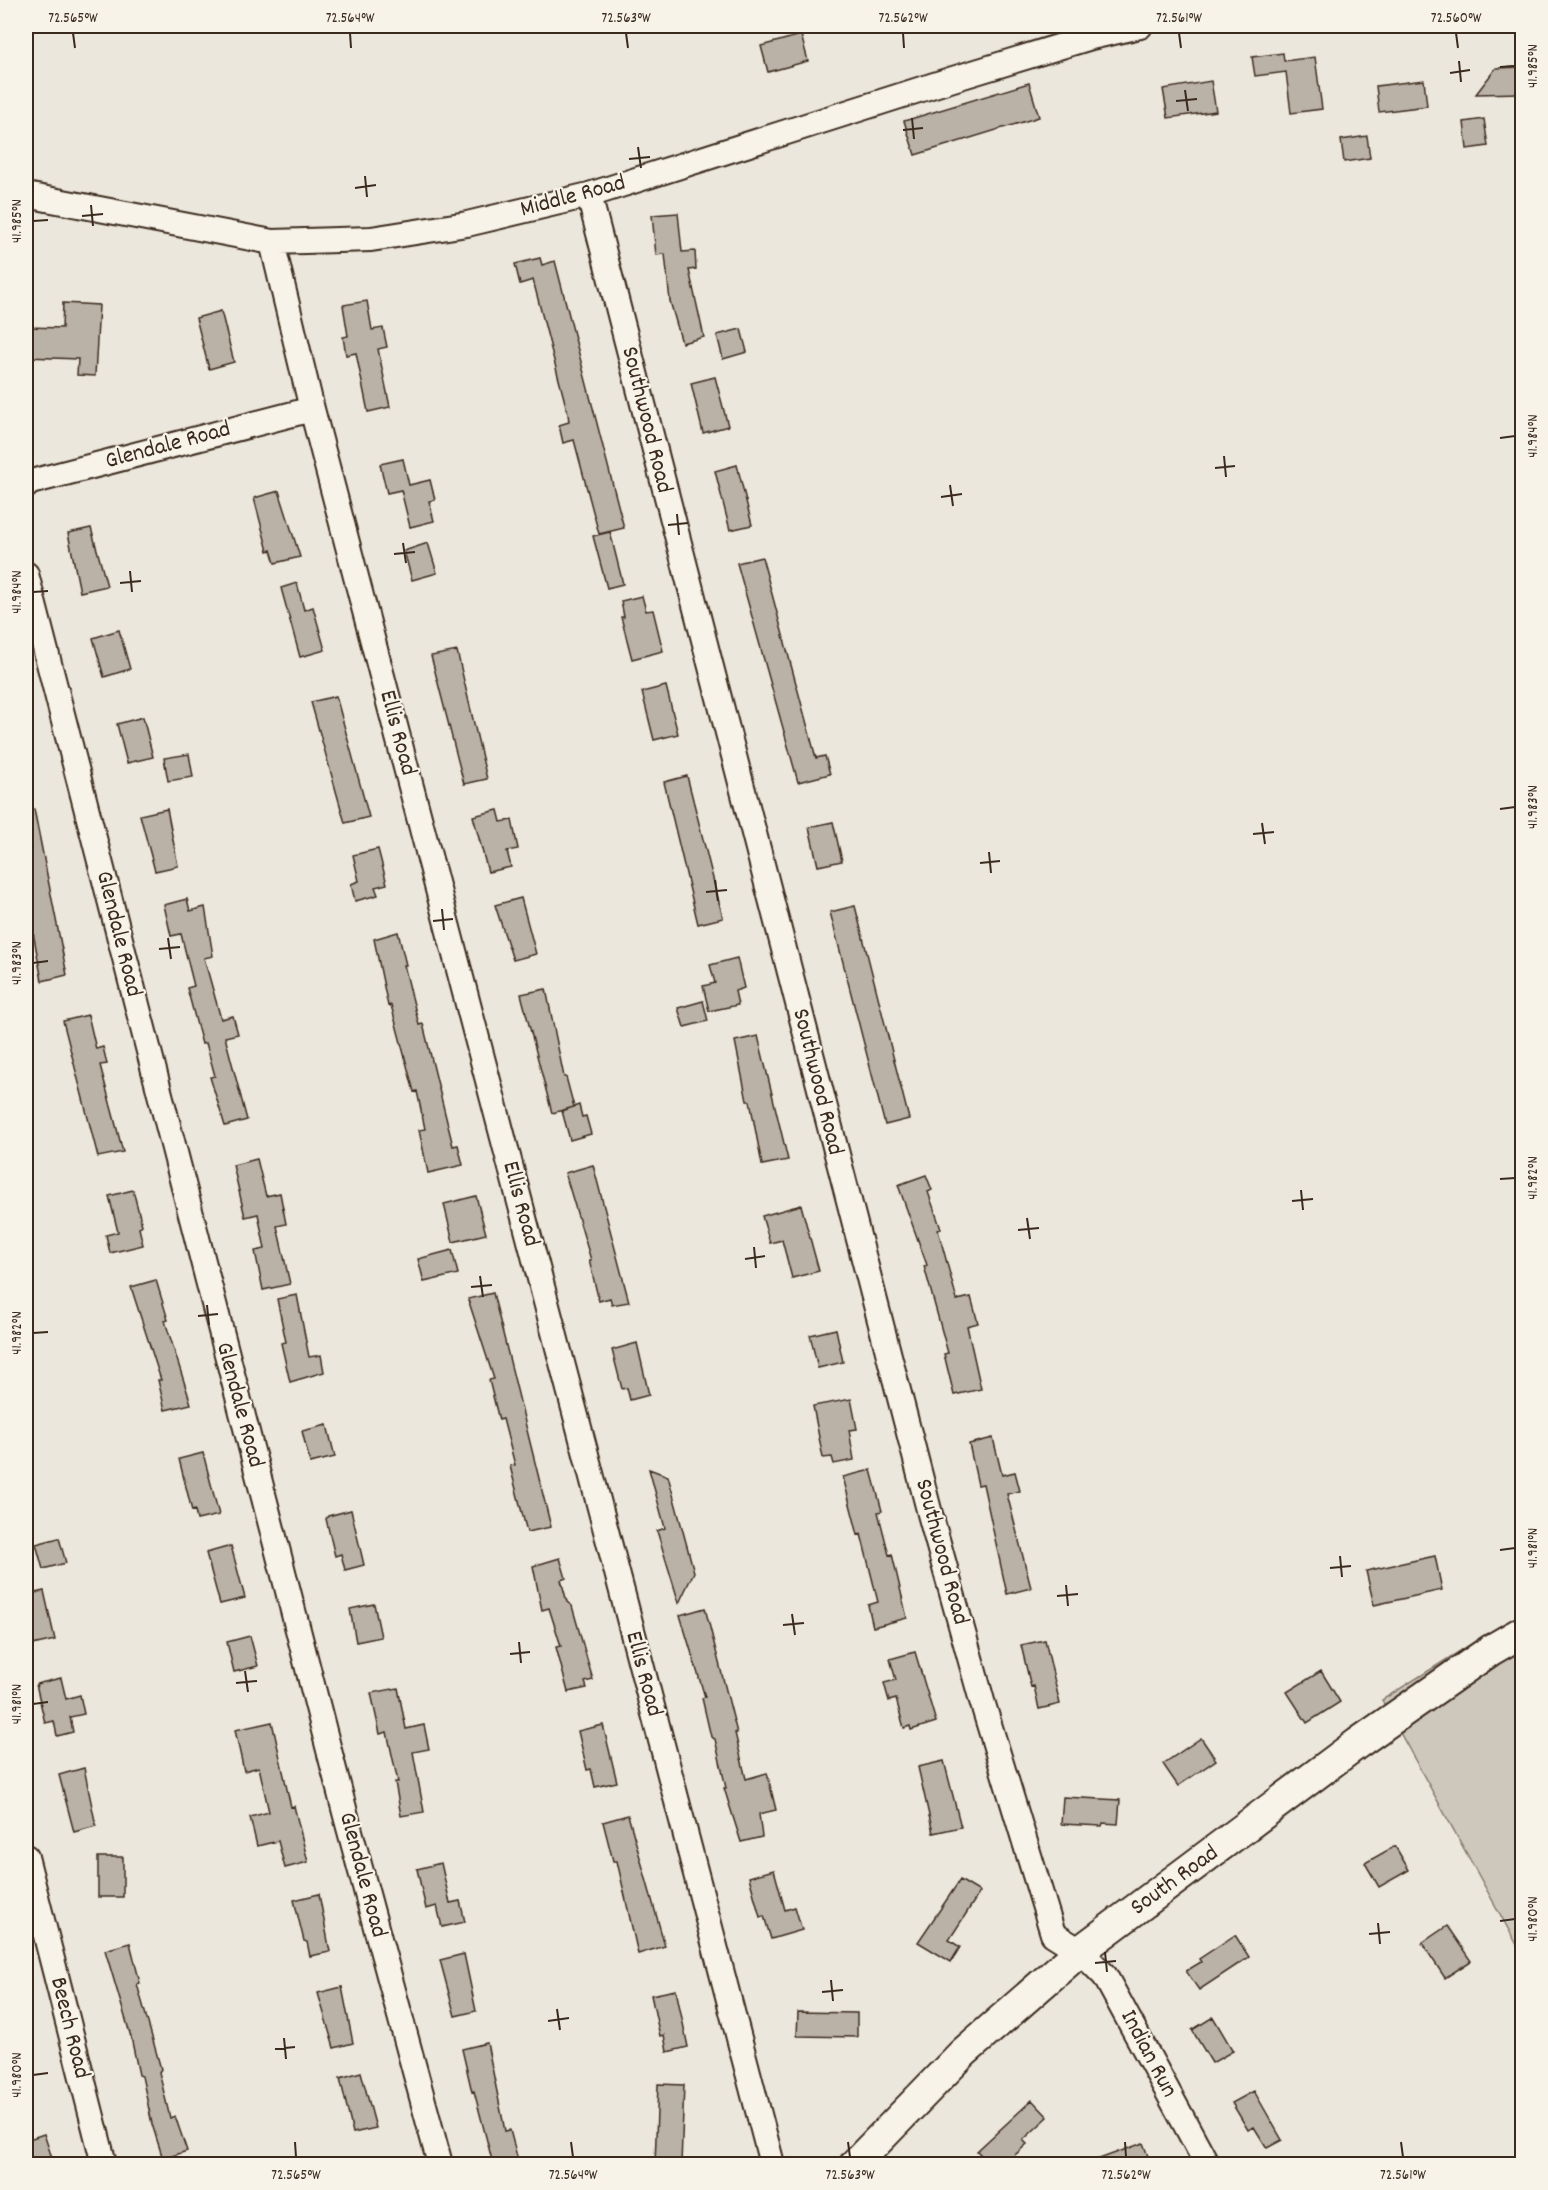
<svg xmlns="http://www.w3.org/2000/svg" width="1548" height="2190" viewBox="0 0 1548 2190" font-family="Dekko,sans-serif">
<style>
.green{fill:#cec8bc;stroke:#84796d;stroke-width:1.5}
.building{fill:#bab2a7;stroke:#3b2a1e;stroke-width:1.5}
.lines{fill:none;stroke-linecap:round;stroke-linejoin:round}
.minor-casing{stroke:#3b2a1e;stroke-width:28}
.major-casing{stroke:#3b2a1e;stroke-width:34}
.minor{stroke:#f7f3e8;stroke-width:24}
.major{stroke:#f7f3e8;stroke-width:30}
.ticks{fill:none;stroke:#3b2a1e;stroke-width:2}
.labels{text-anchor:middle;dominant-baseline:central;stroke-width:4.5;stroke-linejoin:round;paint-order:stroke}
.street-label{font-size:24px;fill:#3b2a1e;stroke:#f7f3e8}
.neatline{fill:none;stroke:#3b2a1e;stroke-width:2}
.ticks-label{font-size:15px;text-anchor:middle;fill:#3b2a1e}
</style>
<rect width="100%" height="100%" fill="#ece7dc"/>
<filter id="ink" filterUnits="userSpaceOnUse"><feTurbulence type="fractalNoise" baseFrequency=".0167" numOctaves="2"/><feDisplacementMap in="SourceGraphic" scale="12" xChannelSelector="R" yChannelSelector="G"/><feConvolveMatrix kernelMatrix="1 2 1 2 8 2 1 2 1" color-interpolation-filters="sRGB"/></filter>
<g filter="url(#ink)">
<!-- green -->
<path class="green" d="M 1506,1622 L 1522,1651 L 1522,1954 L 1382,1700 Z"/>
<!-- building -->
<path class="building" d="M 801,35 L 808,61 L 768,72 L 761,46 Z
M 1283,53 L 1284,61 L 1315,57 L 1322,109 L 1291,113 L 1286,72 L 1255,76 L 1252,57 Z
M 1522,67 L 1522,93 L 1476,94 L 1496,68 Z
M 1424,80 L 1427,106 L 1379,112 L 1376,86 Z
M 1211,81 L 1216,111 L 1168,118 L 1163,89 Z
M 1029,83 L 1039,117 L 915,155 L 904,121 Z
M 1484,119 L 1488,146 L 1467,149 L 1464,122 Z
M 1367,136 L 1370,158 L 1344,162 L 1341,140 Z
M 678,213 L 682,252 L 695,251 L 696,269 L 689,270 L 704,337 L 682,343 L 670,301 L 665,254 L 656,255 L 652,215 Z
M 540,258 L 542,265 L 555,261 L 624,528 L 599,534 L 574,440 L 563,443 L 559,425 L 569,422 L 568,414 L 533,280 L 520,284 L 515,264 Z
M 367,301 L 372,330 L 383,328 L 387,347 L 378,349 L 390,407 L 368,412 L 356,353 L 346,355 L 343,337 L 348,336 L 343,305 Z
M 63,303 L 99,305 L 95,376 L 77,375 L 78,359 L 27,357 L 28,327 L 62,328 Z
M 221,311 L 234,362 L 209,369 L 196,318 Z
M 741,329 L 747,352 L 723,359 L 717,335 Z
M 715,377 L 728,426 L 703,433 L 691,383 Z
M 403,459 L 409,485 L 430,480 L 435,500 L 429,501 L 434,521 L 410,527 L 401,490 L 387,493 L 380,464 Z
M 737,465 L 752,525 L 730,530 L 715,471 Z
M 279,491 L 300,557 L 275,563 L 271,550 L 268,551 L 254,498 Z
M 91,528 L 107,586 L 80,592 L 68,533 Z
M 610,532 L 623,584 L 607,588 L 593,536 Z
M 428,543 L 437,573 L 412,580 L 404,551 Z
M 762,557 L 816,758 L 825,756 L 830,774 L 798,782 L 737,563 Z
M 297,583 L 304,610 L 313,607 L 325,650 L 300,657 L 281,588 Z
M 642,596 L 646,611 L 653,610 L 663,651 L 632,659 L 621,617 L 624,617 L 621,601 Z
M 119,630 L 130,669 L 104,677 L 93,638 Z
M 457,651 L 487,779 L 464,784 L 431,656 Z
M 666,686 L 678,734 L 654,740 L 642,692 Z
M 336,696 L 369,817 L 345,823 L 311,702 Z
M 143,717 L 153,757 L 127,763 L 117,724 Z
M 189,754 L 193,777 L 168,781 L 164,758 Z
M 687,776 L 723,918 L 698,924 L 664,782 Z
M 34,809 L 67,975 L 42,981 L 26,894 L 26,810 Z
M 167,809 L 178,866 L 155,871 L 140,815 Z
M 498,810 L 501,822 L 512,820 L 518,849 L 507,851 L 511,867 L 488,872 L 473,816 Z
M 833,822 L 842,861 L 818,866 L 809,827 Z
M 378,849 L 387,884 L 375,887 L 378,895 L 355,901 L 351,884 L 359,881 L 353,855 Z
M 521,898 L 536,954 L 513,960 L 495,905 Z
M 187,899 L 190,911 L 205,907 L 213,956 L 204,958 L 221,1019 L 233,1016 L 238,1034 L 225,1037 L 247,1120 L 225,1126 L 210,1077 L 215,1076 L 206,1043 L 202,1044 L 187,988 L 194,986 L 181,934 L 171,936 L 164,905 Z
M 855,906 L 909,1119 L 885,1125 L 830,912 Z
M 398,932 L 406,965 L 404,965 L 419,1025 L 423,1024 L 453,1146 L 458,1145 L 463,1165 L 428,1173 L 419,1130 L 425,1129 L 417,1091 L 414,1092 L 391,1005 L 388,1006 L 374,939 Z
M 737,958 L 744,988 L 735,991 L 738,1005 L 709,1011 L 703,986 L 715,983 L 710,965 Z
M 546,989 L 564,1077 L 566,1077 L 574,1107 L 552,1113 L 521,994 Z
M 703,1001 L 708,1021 L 684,1027 L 678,1008 Z
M 88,1015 L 96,1049 L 103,1047 L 107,1064 L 100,1065 L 123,1152 L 98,1157 L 63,1021 Z
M 758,1036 L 788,1160 L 762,1165 L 750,1101 L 747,1101 L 735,1041 Z
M 579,1105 L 582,1117 L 586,1116 L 591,1134 L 570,1140 L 562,1111 Z
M 257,1159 L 266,1196 L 280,1193 L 286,1224 L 277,1226 L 290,1284 L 263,1290 L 255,1251 L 265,1249 L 258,1214 L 245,1217 L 233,1165 Z
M 593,1165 L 629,1302 L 612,1305 L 610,1298 L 599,1301 L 589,1260 L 591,1260 L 565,1173 Z
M 926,1175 L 932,1190 L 928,1192 L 941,1229 L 938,1230 L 957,1300 L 971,1297 L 978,1323 L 967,1326 L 981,1389 L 954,1395 L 944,1354 L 948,1353 L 924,1266 L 927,1265 L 898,1185 Z
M 133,1190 L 142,1225 L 139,1228 L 143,1245 L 110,1253 L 106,1235 L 118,1232 L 109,1196 Z
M 476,1196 L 486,1234 L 453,1242 L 444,1204 Z
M 801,1205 L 819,1271 L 792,1278 L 782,1240 L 770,1243 L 762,1216 Z
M 452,1250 L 458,1274 L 424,1282 L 418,1259 Z
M 156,1280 L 168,1320 L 165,1321 L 191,1404 L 165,1410 L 158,1380 L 161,1380 L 131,1287 Z
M 493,1293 L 551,1527 L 527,1532 L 510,1466 L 515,1465 L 503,1419 L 499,1420 L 489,1380 L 494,1379 L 468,1299 Z
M 297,1295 L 309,1357 L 321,1355 L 324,1372 L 290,1382 L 281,1343 L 286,1342 L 277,1299 Z
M 836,1329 L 843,1362 L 818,1368 L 810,1335 Z
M 637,1343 L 649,1395 L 630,1400 L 627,1388 L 622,1389 L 612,1350 Z
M 851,1399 L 857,1429 L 849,1430 L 854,1460 L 834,1464 L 832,1457 L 823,1458 L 813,1406 Z
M 327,1425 L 335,1457 L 310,1463 L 302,1431 Z
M 993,1438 L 1002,1475 L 1015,1472 L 1020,1491 L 1007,1494 L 1031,1588 L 1007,1594 L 983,1484 L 978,1485 L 969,1444 Z
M 203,1453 L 219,1515 L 197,1520 L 195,1510 L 192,1511 L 179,1459 Z
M 649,1469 L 668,1476 L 694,1572 L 679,1603 L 657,1531 L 665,1528 Z
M 871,1470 L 882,1511 L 878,1512 L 889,1555 L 892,1554 L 907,1618 L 873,1627 L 868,1605 L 878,1602 L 861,1534 L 858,1535 L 843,1477 Z
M 351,1510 L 364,1565 L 345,1570 L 341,1554 L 335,1556 L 326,1519 L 328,1516 Z
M 59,1538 L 66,1563 L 43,1569 L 36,1544 Z
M 231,1546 L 245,1598 L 220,1604 L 206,1553 Z
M 1435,1556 L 1442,1590 L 1374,1605 L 1366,1571 Z
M 560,1558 L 566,1578 L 561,1580 L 567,1602 L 572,1606 L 593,1680 L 585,1682 L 587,1688 L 568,1692 L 556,1647 L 561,1646 L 549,1608 L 542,1610 L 533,1566 Z
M 44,1591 L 55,1640 L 28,1646 L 26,1595 Z
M 374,1604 L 381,1637 L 356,1642 L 350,1609 Z
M 705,1608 L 737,1733 L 735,1733 L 746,1779 L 767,1773 L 776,1810 L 759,1814 L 762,1837 L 741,1842 L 724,1788 L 726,1788 L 715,1739 L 711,1737 L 702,1698 L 705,1697 L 680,1615 Z
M 250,1636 L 258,1666 L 234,1672 L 227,1642 Z
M 1045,1640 L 1060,1704 L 1039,1709 L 1034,1686 L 1031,1687 L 1021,1645 Z
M 915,1652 L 936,1722 L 911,1730 L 910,1726 L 904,1728 L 896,1699 L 889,1701 L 884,1683 L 896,1680 L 890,1659 Z
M 1321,1671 L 1340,1702 L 1307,1723 L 1287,1692 Z
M 61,1678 L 66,1699 L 80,1695 L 84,1714 L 70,1717 L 73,1732 L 57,1736 L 54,1721 L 45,1723 L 36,1684 Z
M 398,1688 L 406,1729 L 424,1725 L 429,1749 L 413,1752 L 424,1812 L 401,1816 L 395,1782 L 398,1782 L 387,1732 L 380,1734 L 371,1693 Z
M 272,1722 L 291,1807 L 294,1806 L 308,1862 L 285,1868 L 278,1841 L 257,1846 L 250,1817 L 269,1812 L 259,1767 L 244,1771 L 235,1730 Z
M 603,1725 L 617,1782 L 595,1787 L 591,1769 L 587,1770 L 578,1731 Z
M 1201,1738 L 1216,1760 L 1178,1786 L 1163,1764 Z
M 944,1761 L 961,1827 L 933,1833 L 918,1767 Z
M 84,1768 L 96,1826 L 74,1832 L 59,1775 Z
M 1063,1797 L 1120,1800 L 1118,1824 L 1103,1823 L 1102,1826 L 1061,1824 Z
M 628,1815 L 665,1946 L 638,1954 L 617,1861 L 613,1861 L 603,1822 Z
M 1395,1846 L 1409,1870 L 1379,1887 L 1365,1863 Z
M 98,1857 L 123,1857 L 123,1897 L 98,1897 Z
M 441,1863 L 450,1903 L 460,1901 L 465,1922 L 442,1927 L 437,1906 L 426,1909 L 417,1869 Z
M 774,1870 L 785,1910 L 795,1907 L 802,1930 L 771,1939 L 764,1916 L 760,1917 L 749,1877 Z
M 960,1880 L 980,1892 L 949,1940 L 960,1947 L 951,1962 L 918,1942 Z
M 319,1894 L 330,1952 L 310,1956 L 307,1942 L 304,1941 L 294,1900 Z
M 1447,1926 L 1471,1961 L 1445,1978 L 1422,1943 Z
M 1235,1935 L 1249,1957 L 1199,1990 L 1186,1971 L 1201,1962 L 1199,1959 Z
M 130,1943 L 140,1983 L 137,1984 L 161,2069 L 159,2072 L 170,2118 L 175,2116 L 187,2151 L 163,2159 L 152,2124 L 142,2076 L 139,2075 L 131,2037 L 105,1950 Z
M 464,1954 L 476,2011 L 455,2016 L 440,1960 Z
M 342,1987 L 353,2043 L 334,2048 L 318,1993 Z
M 676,1990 L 688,2047 L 667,2052 L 664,2035 L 660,2036 L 651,1995 Z
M 798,2012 L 857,2013 L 857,2037 L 797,2036 Z
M 1213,2017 L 1233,2051 L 1212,2063 L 1192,2030 Z
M 487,2043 L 505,2131 L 510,2130 L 519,2164 L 493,2164 L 474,2091 L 472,2092 L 462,2049 Z
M 361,2072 L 376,2128 L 353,2133 L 340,2078 Z
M 658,2084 L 684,2085 L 681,2164 L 655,2164 Z
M 1254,2091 L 1282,2140 L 1267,2148 L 1254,2127 L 1248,2130 L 1232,2103 Z
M 1032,2100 L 1048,2117 L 1023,2140 L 1027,2144 L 1005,2164 L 990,2164 L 977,2151 Z
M 44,2134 L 54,2164 L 29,2164 L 26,2140 Z
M 1143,2143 L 1151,2164 L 1091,2164 L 1091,2162 Z"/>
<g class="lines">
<defs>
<path id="minor" d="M 26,195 L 272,242 L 371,239 L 467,224 L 589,195 L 953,79 L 1091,37 L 1140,26
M 589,195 L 930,1514 L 982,1701 L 1053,1934 L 1080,1951 L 1105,1976 L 1207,2164
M 272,242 L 312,409 L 772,2164
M 26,486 L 27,483 L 312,409
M 26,574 L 347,1820 L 440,2164
M 26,1857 L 104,2164"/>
<path id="major" d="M 855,2164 L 963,2053 L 1080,1951 L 1358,1743 L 1491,1650 L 1522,1632"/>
</defs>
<!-- minor casing -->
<use href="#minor" class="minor-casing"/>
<!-- major casing -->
<use href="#major" class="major-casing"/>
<!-- minor -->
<use href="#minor" class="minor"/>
<!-- major -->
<use href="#major" class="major"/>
</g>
</g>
<!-- ticks -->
<path class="ticks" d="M 73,33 L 75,48M 350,33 L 351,48M 626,33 L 628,48M 903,33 L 904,48M 1179,33 L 1181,48M 1456,33 L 1458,48M 1459,61 L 1461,82M 1500,67 L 1515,66M 1450,73 L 1470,70M 1185,90 L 1188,111M 1176,101 L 1197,99M 912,118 L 914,139M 903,130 L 923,128M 638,147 L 641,168M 629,159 L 650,157M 365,176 L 367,197M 355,188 L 376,185M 91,205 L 93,226M 82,216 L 103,214M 33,221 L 48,220M 1500,438 L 1515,436M 1224,456 L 1226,477M 1215,468 L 1235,466M 950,485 L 953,506M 941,497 L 962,494M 677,514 L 679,535M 668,525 L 688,523M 403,543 L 406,563M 394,554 L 415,552M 130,571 L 132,592M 120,583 L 141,581M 33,592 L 48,591M 1500,809 L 1515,807M 1262,823 L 1265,844M 1253,834 L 1274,832M 989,852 L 991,873M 980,863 L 1000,861M 715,880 L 718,901M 706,892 L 727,890M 442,909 L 444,930M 433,921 L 453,919M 168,938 L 171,959M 159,949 L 180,947M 33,963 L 48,961M 1500,1179 L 1515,1178M 1301,1190 L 1303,1210M 1292,1201 L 1313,1199M 1027,1218 L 1030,1239M 1018,1230 L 1039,1228M 754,1247 L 756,1268M 745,1259 L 765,1256M 480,1276 L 483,1297M 471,1287 L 492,1285M 207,1305 L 209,1325M 198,1316 L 218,1314M 33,1333 L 48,1332M 1500,1550 L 1515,1548M 1340,1556 L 1342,1577M 1330,1568 L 1351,1566M 1066,1585 L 1068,1606M 1057,1596 L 1078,1594M 792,1614 L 795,1635M 783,1625 L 804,1623M 519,1642 L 521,1663M 510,1654 L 530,1652M 245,1671 L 248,1692M 236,1683 L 257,1681M 33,1704 L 48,1702M 1500,1921 L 1515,1919M 1378,1923 L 1380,1944M 1369,1934 L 1390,1932M 1105,1952 L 1107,1972M 1095,1963 L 1116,1961M 831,1980 L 833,2001M 822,1992 L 843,1990M 557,2009 L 560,2030M 548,2021 L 569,2018M 284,2038 L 286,2059M 275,2049 L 295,2047M 33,2075 L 48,2073M 295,2142 L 296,2157M 571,2142 L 573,2157M 848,2142 L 850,2157M 1125,2142 L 1126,2157M 1401,2142 L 1403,2157"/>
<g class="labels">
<!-- street labels -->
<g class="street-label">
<text transform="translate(573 197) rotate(-15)">Middle Road</text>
<text transform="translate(646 420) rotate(76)">Southwood Road</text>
<text transform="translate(168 446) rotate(-15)">Glendale Road</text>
<text transform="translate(397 733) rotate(75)">Ellis Road</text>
<text transform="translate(118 934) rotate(76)">Glendale Road</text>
<text transform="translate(817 1082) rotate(76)">Southwood Road</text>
<text transform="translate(520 1204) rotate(75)">Ellis Road</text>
<text transform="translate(239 1405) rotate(75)">Glendale Road</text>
<text transform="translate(941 1552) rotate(75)">Southwood Road</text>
<text transform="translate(643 1674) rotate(75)">Ellis Road</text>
<text transform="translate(362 1875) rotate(75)">Glendale Road</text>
<text transform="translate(1175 1881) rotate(-36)">South Road</text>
<text transform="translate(69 2028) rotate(76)">Beech Road</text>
<text transform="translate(1148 2054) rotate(62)">Indian Run</text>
</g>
</g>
<!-- margin -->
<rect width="1548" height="2190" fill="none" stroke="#f7f3e8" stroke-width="66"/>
<rect x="33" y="33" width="1482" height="2124" class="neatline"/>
<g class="ticks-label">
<text x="73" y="22">72.565°W</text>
<text x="350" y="22">72.564°W</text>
<text x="626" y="22">72.563°W</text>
<text x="903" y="22">72.562°W</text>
<text x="1179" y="22">72.561°W</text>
<text x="1456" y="22">72.560°W</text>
<text transform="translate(1532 66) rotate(-90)" y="5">41.985°N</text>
<text transform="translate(16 221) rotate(-90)" y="5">41.985°N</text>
<text transform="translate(1532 436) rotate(-90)" y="5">41.984°N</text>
<text transform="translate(16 592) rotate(-90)" y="5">41.984°N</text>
<text transform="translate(1532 807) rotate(-90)" y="5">41.983°N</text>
<text transform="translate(16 963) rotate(-90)" y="5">41.983°N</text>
<text transform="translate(1532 1178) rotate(-90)" y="5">41.982°N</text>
<text transform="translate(16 1333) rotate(-90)" y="5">41.982°N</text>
<text transform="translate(1532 1548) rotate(-90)" y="5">41.981°N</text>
<text transform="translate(16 1704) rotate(-90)" y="5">41.981°N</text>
<text transform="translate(1532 1919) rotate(-90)" y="5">41.980°N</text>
<text transform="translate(16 2075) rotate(-90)" y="5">41.980°N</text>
<text x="296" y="2179">72.565°W</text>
<text x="573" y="2179">72.564°W</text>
<text x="850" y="2179">72.563°W</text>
<text x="1126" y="2179">72.562°W</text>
<text x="1403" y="2179">72.561°W</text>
</g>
</svg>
